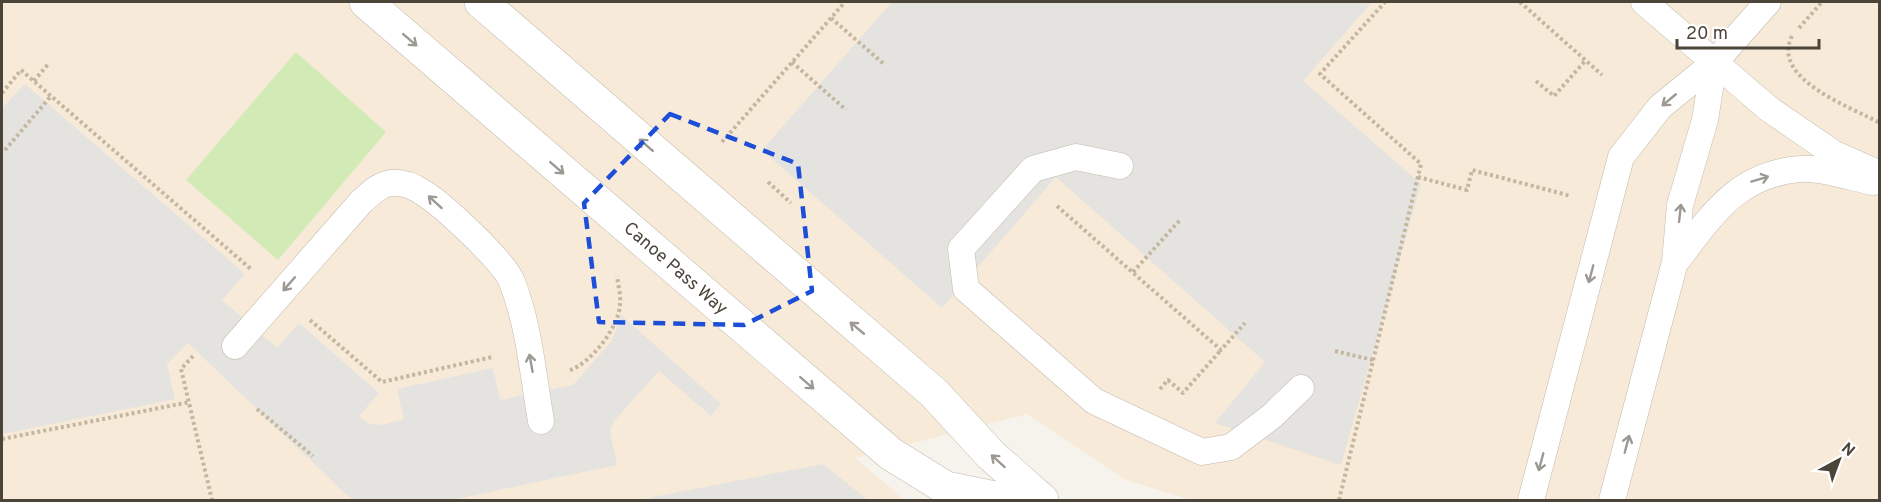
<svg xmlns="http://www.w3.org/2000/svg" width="1881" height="502" viewBox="0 0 1881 502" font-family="Overpass,sans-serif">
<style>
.commercial{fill:#f7ead8}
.green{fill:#d2eab5}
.parking{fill:#e5e3e0}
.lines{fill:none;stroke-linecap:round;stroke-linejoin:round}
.lane-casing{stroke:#c2bbae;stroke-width:27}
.street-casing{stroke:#c2bbae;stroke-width:34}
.path{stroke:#c4b79f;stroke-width:4;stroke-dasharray:3 3;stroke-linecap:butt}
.lane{stroke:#fff;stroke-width:26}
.street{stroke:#fff;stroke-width:33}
.oneway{stroke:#9c9892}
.marked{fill:none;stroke:#1d4ed8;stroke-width:4.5;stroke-dasharray:12 8;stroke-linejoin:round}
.labels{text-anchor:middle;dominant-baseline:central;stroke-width:4.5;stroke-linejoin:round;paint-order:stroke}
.street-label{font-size:18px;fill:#4b4439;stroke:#fff}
</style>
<rect width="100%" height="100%" fill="#f6f3ec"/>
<!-- commercial -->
<path class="commercial" d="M 2,2 L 1879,2 L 1879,500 L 1191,500 L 1126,480 L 1027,414 L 855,458 L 905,500 L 2,500 Z"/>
<!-- green -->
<path class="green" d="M 296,52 L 386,132 L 278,260 L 186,180 Z"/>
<!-- parking -->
<path class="parking" d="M 892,2 L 1372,2 L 1303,81 L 1421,184 L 1341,465 L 1215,423 L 1265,362 L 1056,177 L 942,308 L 762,150 Z
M 25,84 L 245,274 L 222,300 L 277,348 L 299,323 L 379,393 L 359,416 L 367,423 L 381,425 L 404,420 L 397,389 L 493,368 L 500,400 L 573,385 L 612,341 L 621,315 L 721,404 L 711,416 L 659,371 L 614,421 L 610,431 L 617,465 L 452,500 L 352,500 L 188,343 L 167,364 L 175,399 L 2,434 L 2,108 Z
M 823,464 L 868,500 L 638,500 Z"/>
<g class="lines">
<defs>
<path id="lane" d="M 1644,2 L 1769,109 L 1833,153 L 1880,174
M 1120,166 L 1076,157 L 1033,169 L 961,249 L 966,289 L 1094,401 L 1202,452 L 1231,447 L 1272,416 L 1301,388
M 1676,262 C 1711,216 1737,174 1800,169 C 1819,167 1853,178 1873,182
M 235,346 L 361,202 C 370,194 378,185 391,183 C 402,182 413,186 422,192 C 441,203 504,261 512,282 C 529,325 533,375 541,421
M 1531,500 L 1621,157 L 1660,107 L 1714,63 L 1768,2
M 1612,500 L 1675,262 L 1680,205 L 1705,120 L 1714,63"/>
<path id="street" d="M 366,2 L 891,454 L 946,488 L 1004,500
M 481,2 L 934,393 L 991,455 L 1042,500"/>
</defs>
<!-- lane casing -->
<use href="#lane" class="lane-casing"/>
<!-- street casing -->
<use href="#street" class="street-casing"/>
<!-- path -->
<path class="path" d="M 1520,2 L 1602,75
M 831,18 L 885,65
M 1799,28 L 1822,2
M 1792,36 C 1770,79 1851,107 1880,123
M 792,62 L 846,110
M 34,81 L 49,63
M 1536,81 L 1554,96 L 1586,60
M 2,93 L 21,70 L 252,270
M 722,142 L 845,2
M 5,150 L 51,96
M 1418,177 L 1467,190 L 1472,170 L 1571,196
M 768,182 L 791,203
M 1057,206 L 1221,350 L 1245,323
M 1133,272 L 1180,220
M 310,320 L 382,382 L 492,357
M 1335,351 L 1373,360
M 193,356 L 181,369 L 212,500
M 570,370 C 590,364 620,326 620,304 C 621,295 618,285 617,276
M 1160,389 L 1168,380 L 1183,393 L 1221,350
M 257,409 L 313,456
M 2,439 L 190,402
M 1339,500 L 1421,164 L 1320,74 L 1385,2"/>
<!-- lane -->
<use href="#lane" class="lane"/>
<!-- street -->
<use href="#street" class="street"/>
</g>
<!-- one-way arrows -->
<defs><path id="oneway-shaft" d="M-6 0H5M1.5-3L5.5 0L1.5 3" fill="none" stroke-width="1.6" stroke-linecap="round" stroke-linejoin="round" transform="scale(1.5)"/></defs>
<g class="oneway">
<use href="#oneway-shaft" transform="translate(410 40) rotate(41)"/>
<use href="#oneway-shaft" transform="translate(1669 100) rotate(140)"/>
<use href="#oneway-shaft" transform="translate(646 145) rotate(-139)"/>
<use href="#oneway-shaft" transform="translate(557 168) rotate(41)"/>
<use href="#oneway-shaft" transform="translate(1760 179) rotate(-17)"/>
<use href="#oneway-shaft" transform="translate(435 202) rotate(-138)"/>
<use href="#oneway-shaft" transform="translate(1680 213) rotate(-84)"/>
<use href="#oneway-shaft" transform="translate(1591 274) rotate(105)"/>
<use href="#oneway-shaft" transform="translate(289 284) rotate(131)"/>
<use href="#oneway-shaft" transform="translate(857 328) rotate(-140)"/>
<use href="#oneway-shaft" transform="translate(531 363) rotate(-100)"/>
<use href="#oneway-shaft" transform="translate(807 383) rotate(41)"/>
<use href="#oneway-shaft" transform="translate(1627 444) rotate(-75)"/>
<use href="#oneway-shaft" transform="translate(998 461) rotate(-138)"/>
<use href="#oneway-shaft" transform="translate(1541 462) rotate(105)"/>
</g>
<!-- marked area -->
<path class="marked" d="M 670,114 L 798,164 L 812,291 L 744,325 L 599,322 L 584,203 Z"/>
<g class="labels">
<!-- street labels -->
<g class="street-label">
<text transform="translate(675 269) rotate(41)">Canoe Pass Way</text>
</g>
</g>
<!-- border -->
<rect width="1881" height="502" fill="none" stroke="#4b4439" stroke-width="6"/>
<!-- north arrow -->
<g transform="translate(1839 460) rotate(41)" stroke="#ffffff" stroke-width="4.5" paint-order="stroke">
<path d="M0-4.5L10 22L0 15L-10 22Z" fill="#4b4439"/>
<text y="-9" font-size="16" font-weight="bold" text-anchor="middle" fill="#4b4439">N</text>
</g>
<!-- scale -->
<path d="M1677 39v9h142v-9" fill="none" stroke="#4b4439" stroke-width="3"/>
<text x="1686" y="39" font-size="18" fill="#4b4439" stroke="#ffffff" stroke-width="4.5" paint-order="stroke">20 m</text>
</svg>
